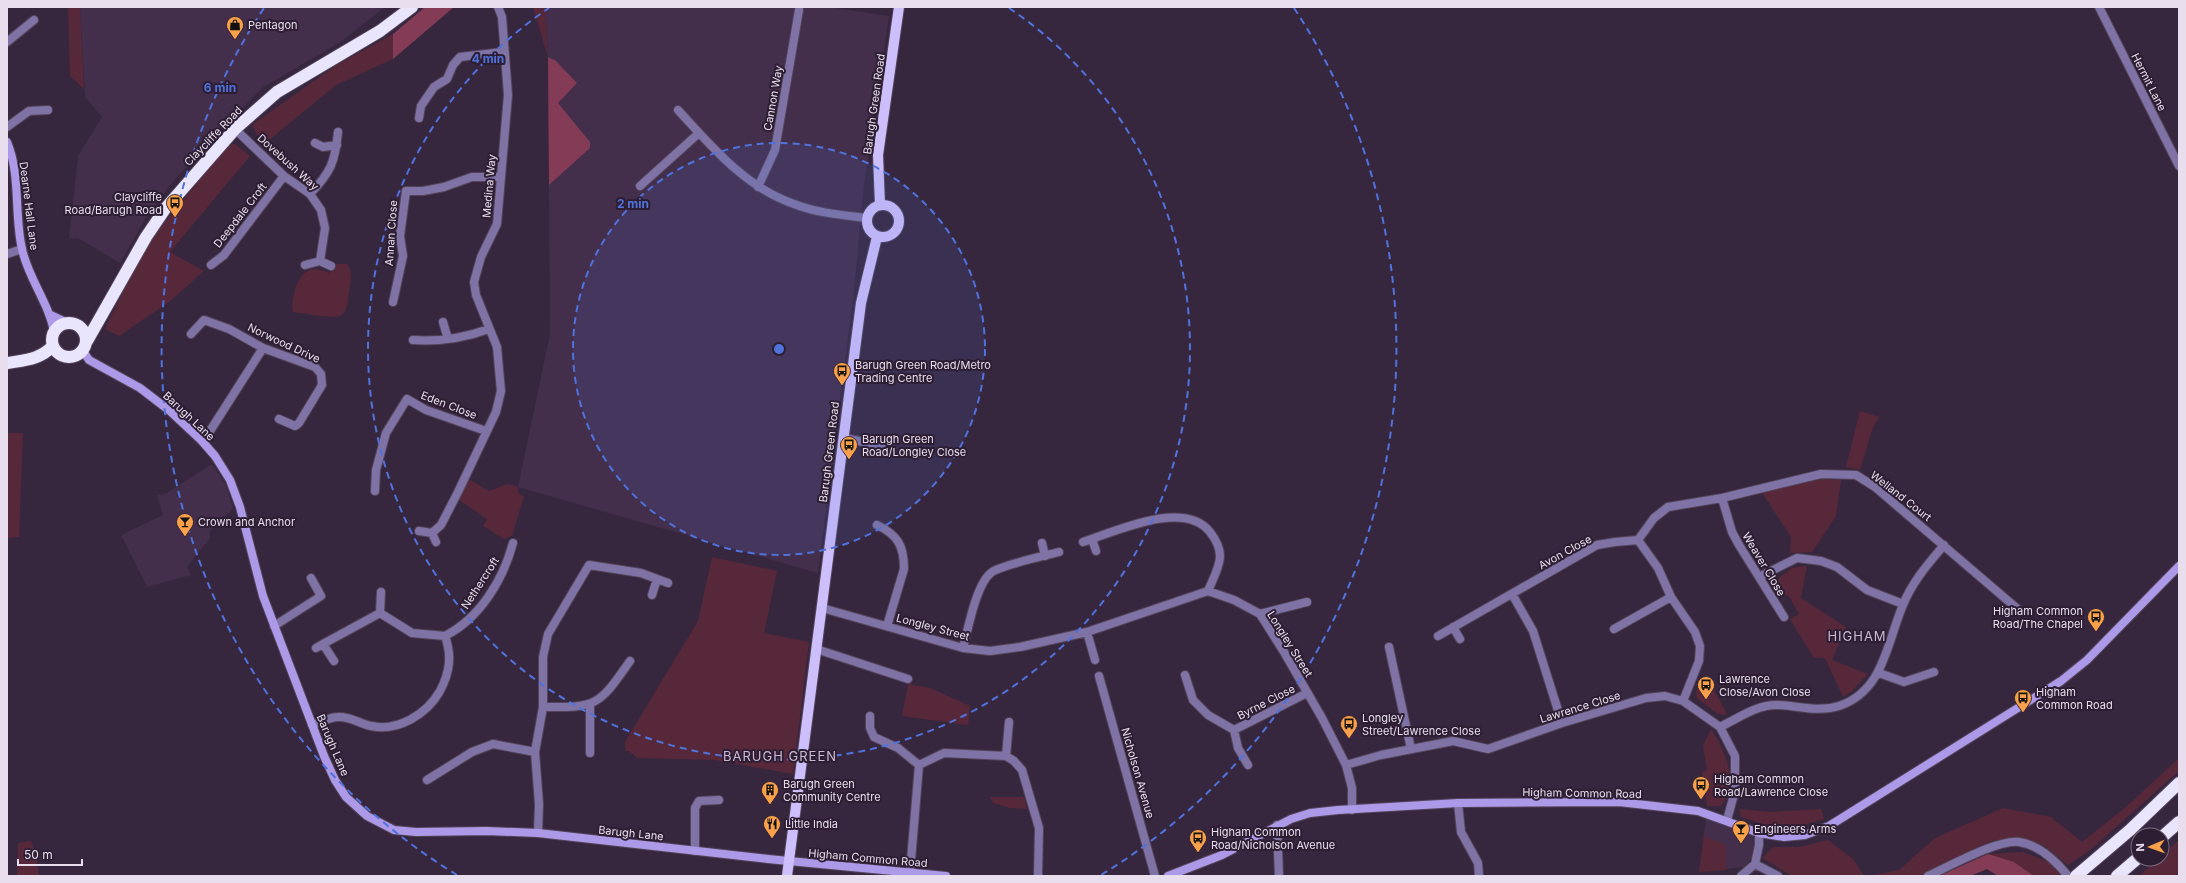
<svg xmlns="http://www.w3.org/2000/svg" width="2186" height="883" viewBox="0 0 2186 883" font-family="Inter,sans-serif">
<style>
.built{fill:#432e4b}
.green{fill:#572839}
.forest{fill:#843b56}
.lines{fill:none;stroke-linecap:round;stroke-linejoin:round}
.street-casing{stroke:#53445a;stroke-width:10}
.secondary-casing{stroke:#53445a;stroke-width:10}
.primary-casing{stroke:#53445a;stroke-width:12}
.highway-casing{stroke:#53445a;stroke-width:14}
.street{stroke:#7e73a4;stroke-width:8}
.secondary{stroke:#ac99e7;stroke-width:8}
.primary{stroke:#ccbffb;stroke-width:10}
.highway{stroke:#e9e5fd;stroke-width:12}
.ring{fill:none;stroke:#5072dd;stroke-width:2;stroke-dasharray:7 5}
.labels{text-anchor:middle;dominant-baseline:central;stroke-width:4;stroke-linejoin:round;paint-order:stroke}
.poi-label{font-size:11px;fill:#e8deed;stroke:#2d1e33;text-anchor:start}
.street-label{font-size:11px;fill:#e8deed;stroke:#2d1e33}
.quarter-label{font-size:13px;letter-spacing:1px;fill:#cbb7d4;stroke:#2d1e33}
.centre{fill:#5072dd;stroke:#2d1e33;stroke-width:2}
.ring-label{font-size:12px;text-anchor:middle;font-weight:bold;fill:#5072dd;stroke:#2d1e33;stroke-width:4;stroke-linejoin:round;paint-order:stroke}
</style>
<rect width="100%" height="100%" fill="#37273e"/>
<!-- built -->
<path class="built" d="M 80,7 L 385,7 L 342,41 L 262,88 L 175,179 L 150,211 L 120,263 L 78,238 L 69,239 L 78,156 L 102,117 L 85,97 Z
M 545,7 L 828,7 L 889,16 L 864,185 L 854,290 L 818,573 L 518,487 L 550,334 L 548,57 Z
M 212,464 L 226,485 L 233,509 L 210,530 L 210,538 L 187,567 L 191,575 L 147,587 L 121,535 L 163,515 L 157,495 L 165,494 Z
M 1706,819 L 1750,833 L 1754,840 L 1753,856 L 1745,867 L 1699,872 Z"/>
<!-- green -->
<path class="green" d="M 68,7 L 80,7 L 84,89 L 70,76 Z
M 533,7 L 545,7 L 548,57 Z
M 393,34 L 393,59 L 336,85 L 263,145 L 252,125 L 335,66 Z
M 235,144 L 250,156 L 170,252 L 204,271 L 169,302 L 119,336 L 105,329 L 133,270 L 150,240 L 229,145 Z
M 337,264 L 347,264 C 353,273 351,281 349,291 C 348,298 348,309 342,315 C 335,320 303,313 293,312 C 291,304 293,298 295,290 C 300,272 311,264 329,273 Z
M 1860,411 L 1879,417 L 1873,427 L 1860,470 L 1846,467 Z
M 7,433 L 23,433 L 19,537 L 7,538 Z
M 467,478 L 489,491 L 507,484 L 518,487 L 518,493 L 524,496 L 512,536 L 506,538 L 506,540 L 483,526 L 487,519 L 459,500 Z
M 1822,479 L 1841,480 L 1836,516 L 1812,552 L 1790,553 L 1791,537 L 1761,491 Z
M 712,557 L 777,571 L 764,633 L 809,642 L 793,774 L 715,760 L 637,758 L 629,751 L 625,751 L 625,742 L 698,621 Z
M 1804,566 L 1807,566 L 1801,598 L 1846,627 L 1832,660 L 1868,674 L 1852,691 L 1843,697 L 1825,658 L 1814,658 L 1790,619 L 1799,614 L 1789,596 C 1779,594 1777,590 1774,582 L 1792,568 Z
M 1700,681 L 1711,685 L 1727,714 L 1724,715 L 1718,714 L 1697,698 L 1696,693 Z
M 908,684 L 930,688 L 970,706 L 968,725 L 902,716 Z
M 1711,729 C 1725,750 1740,783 1721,806 L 1707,806 L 1702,772 L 1707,770 L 1703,746 Z
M 2179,758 L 2179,771 L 2089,851 L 2068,865 L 2045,846 L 2022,838 L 1992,841 L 1919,876 L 1871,876 L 1899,870 L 1935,838 L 2003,808 L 2051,817 L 2082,842 L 2126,807 Z
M 990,797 L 1024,797 L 1027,809 L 1010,808 L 993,803 Z
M 1739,809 L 1771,812 L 1821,809 L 1824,819 L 1796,827 L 1770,826 L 1741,817 Z
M 1704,836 L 1726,845 L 1726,870 L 1699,872 Z
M 1828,840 L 1853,859 L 1864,876 L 1792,876 L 1762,858 L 1773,847 L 1799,847 Z
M 2179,840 L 2179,873 L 2175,876 L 2139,876 L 2158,859 L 2162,859 L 2162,855 Z
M 31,841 L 37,860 L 39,876 L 17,876 L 18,843 Z
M 2023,852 L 2052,863 L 2064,870 L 2057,876 L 2034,876 L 2014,862 L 1988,854 Z"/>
<!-- forest -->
<path class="forest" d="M 425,7 L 454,7 L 393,59 L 393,34 Z
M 548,57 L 556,61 L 577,83 L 558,103 L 590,142 L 590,148 L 549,185 Z
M 1988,854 L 2014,862 L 2034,876 L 1998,876 L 1987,869 L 1970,876 L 1939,876 Z"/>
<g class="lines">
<defs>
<path id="street" d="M 2099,7 L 2179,166
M 7,42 L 34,20
M 678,110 C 712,147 745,187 794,204 C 817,213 842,215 866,218
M 419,118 L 421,106 L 434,87 L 447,79 L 453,65 L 460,57 L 503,52
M 7,127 L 29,111 L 48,110
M 235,129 L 284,176 L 310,194 L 321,210 L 325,228 L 320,261
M 315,143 L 323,147 L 337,145
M 640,186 L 699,133
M 758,187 L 775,150 L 799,10
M 310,194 C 331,172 335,162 338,132
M 7,254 L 22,249
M 211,265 L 224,255 L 284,176
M 305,265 L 320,261 L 331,266
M 393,302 L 403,256 L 400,236 L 406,191 L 423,191 L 444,187 L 472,177 L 501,177
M 443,322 L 448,339
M 191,334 L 204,320 L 229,329 L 263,348 L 315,367 L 321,374 L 322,385 L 299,423 L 295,426 L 279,419
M 413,340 C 440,342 464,338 489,329
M 844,438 L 884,446
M 201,440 L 210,431 L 263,348
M 375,491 L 376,470 L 386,433 L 407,399 L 426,410 L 486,431
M 1722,498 L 1732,532 L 1739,545 L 1784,617
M 877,525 C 898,535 904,546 904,569 L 887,626
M 419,531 L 432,533 L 436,542
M 432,533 L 441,525 L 458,492 L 496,412 L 501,391 L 497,347 L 476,295 L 474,282 L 481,257 L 497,224 L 508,95 L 502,17 L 498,7
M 1092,539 L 1096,551
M 1638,540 L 1654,518 L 1668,507 L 1722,498 L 1821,474 L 1856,475 L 1875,487 L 2020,611
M 1083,542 C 1117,531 1184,499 1210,532 C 1228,555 1218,567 1208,591
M 1042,543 L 1045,556
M 1759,577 L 1797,558 L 1821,561 L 1837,567 L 1867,590 L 1903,604
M 1512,594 L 1533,631 L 1562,723
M 652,595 L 657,579
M 822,608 L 963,648 L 990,651 L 1020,647 L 1087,632 L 1208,591 L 1234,600 L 1260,614 L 1284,652 L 1322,718 L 1346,765 L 1352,788 L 1352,810
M 380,613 L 381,592
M 1260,614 L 1307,602
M 274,626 L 321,596 L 311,578
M 1453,627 L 1460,639
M 1614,629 L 1671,597
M 1087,632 L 1095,660
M 1438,636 L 1597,545 L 1615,542 L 1638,540 L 1658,568 L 1671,597 L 1695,632 L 1700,646 L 1699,661 L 1683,701
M 1389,647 L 1411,749
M 316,648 L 323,644
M 963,648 C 968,630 976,583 992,572 C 1002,565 1044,556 1059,552
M 816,649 L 908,679
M 334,661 L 323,644 L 380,613 L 412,633 L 445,636
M 1879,673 L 1904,682 L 1934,672
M 1185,675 L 1193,700 L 1208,715 L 1234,730 L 1238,748 L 1248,765
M 1099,676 L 1155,876
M 590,705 L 590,753
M 543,707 C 598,708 599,705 630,661
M 870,716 L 870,728 L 874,737 L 898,748 L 919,765
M 312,725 C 321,722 330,717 338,717 C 350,716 360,724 371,726 C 398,732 427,714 440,691 C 450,672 452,656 445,636 C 480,618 503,580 513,543
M 1720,727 C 1737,719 1756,705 1776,705 C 1797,705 1817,713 1839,706 C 1884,691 1887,642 1903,605 C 1912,582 1928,564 1944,545
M 1234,730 L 1307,693
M 1006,756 L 1009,722
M 1346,765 L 1381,755 L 1453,741 L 1488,749 L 1562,723 L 1646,698 L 1665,696 L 1683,701 L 1720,727 L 1735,756 L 1735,791 L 1727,820
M 427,780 L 472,752 L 493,744 L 535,752
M 1458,803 L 1461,832 L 1478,863 L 1479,876
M 1277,825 L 1279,876
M 538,833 L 539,804 L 535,752 L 543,707 L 543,657 L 548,634 L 589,565 L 641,573 L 668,583
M 1759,833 L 1759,845 L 1755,864 L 1778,876
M 695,851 L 695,808 L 699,801 L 719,800
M 910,872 L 919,765 L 944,753 L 1006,756 L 1014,761 L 1022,770 L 1039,828 L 1038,876
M 1741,876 L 1755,864
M 1928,876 C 1948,867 1998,839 2019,842 C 2040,845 2056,861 2068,876"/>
<path id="secondary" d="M 7,142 C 21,175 14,215 22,249 C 28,278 49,303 54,332
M 51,315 L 68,323
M 83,351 L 89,360 L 140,388 L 170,411 L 201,440 L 215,456 L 230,480 L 240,507 L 263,596 L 324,756 L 335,780 L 346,797 L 367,816 L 394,830 L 416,832 L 487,831 L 538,833 L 768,859 L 946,876
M 1168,876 L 1222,855 L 1291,819 L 1310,813 L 1338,810 L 1458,803 L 1619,802 L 1698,811 L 1759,833 L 1784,837 L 1805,835 L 1829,826 L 2061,681 L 2087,660 L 2179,566"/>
<path id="primary" d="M867 221a16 16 0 1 1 32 0a16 16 0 1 1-32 0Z
M 880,205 L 878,155 L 899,7
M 787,876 L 861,303 L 877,237"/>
<path id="highway" d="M52 340a17 17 0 1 1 34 0a17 17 0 1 1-34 0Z
M 87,341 L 146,237 L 165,209 L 235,129 L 277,92 L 380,31 L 412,7
M 7,363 C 25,360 39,360 53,346
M 2162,837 L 2179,822
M 2076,876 L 2130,830 L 2179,783
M 2117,876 L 2138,858"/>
</defs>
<!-- street casing -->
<use href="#street" class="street-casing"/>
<!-- secondary casing -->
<use href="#secondary" class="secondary-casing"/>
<!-- primary casing -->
<use href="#primary" class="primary-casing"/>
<!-- highway casing -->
<use href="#highway" class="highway-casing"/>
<!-- street -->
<use href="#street" class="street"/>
<!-- secondary -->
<use href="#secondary" class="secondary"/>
<!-- primary -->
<use href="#primary" class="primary"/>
<!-- highway -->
<use href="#highway" class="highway"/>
</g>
<!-- distance rings -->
<circle cx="779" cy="349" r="206" fill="#5072dd" fill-opacity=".12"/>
<g class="ring">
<circle cx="779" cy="349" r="206"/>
<path d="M1009 8A411 411 0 1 1 549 8"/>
<path d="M457 875A617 617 0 0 1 264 8M1294 8A617 617 0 0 1 1101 875"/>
</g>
<!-- icons -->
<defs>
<symbol id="shop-pin" viewBox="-11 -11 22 30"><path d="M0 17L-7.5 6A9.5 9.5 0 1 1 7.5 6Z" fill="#f8a14a" stroke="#2d1e33"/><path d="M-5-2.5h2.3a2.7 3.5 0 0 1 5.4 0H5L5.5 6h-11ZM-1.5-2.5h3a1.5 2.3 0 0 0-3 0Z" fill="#111"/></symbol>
<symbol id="bus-pin" viewBox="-11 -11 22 30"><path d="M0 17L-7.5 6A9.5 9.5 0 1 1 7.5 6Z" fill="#f8a14a" stroke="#2d1e33"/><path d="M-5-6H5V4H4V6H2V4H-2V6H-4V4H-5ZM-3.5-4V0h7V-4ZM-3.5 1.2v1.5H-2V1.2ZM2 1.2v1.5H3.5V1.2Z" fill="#111"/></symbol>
<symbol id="bar-pin" viewBox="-11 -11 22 30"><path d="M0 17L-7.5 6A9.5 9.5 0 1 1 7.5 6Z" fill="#f8a14a" stroke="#2d1e33"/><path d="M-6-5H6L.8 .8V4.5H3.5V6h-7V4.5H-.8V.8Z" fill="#111"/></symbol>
<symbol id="building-pin" viewBox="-11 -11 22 30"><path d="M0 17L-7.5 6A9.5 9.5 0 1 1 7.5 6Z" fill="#f8a14a" stroke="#2d1e33"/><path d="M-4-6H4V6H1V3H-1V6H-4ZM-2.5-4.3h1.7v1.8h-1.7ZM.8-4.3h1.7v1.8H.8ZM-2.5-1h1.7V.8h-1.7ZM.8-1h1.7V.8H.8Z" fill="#111"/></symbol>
<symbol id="restaurant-pin" viewBox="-11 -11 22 30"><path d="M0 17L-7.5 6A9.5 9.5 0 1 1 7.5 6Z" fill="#f8a14a" stroke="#2d1e33"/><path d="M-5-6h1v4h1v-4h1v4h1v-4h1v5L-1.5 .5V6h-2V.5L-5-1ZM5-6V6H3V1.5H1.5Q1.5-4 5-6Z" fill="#111"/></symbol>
</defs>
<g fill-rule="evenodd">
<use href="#shop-pin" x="225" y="15" width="20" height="27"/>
<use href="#bus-pin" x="165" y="193" width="20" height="27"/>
<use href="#bus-pin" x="832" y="361" width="20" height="27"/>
<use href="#bus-pin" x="839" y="435" width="20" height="27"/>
<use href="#bar-pin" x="175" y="512" width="20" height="27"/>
<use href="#bus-pin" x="2086" y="607" width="20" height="27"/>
<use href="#bus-pin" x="1696" y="675" width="20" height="27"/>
<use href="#bus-pin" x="2013" y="688" width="20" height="27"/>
<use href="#bus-pin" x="1339" y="714" width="20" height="27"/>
<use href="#bus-pin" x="1691" y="775" width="20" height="27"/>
<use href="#building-pin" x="760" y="780" width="20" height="27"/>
<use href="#restaurant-pin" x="762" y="814" width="20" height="27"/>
<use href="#bar-pin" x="1731" y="819" width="20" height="27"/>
<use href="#bus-pin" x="1188" y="828" width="20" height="27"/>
</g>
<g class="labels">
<!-- poi labels -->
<g class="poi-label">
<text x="248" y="25">Pentagon</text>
<text x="162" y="197" text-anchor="end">Claycliffe<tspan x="162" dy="13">Road/Barugh Road</tspan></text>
<text x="855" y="365">Barugh Green Road/Metro<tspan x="855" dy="13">Trading Centre</tspan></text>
<text x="862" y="439">Barugh Green<tspan x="862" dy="13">Road/Longley Close</tspan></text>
<text x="198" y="522">Crown and Anchor</text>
<text x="2083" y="611" text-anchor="end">Higham Common<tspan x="2083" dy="13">Road/The Chapel</tspan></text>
<text x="1719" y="679">Lawrence<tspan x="1719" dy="13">Close/Avon Close</tspan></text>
<text x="2036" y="692">Higham<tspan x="2036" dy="13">Common Road</tspan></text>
<text x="1362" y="718">Longley<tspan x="1362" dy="13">Street/Lawrence Close</tspan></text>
<text x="1714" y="779">Higham Common<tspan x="1714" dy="13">Road/Lawrence Close</tspan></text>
<text x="783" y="784">Barugh Green<tspan x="783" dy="13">Community Centre</tspan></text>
<text x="785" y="824">Little India</text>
<text x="1754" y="829">Engineers Arms</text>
<text x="1211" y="832">Higham Common<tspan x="1211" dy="13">Road/Nicholson Avenue</tspan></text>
</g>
<!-- street labels -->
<g class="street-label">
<text transform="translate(2149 82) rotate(63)">Hermit Lane</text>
<text transform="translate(773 98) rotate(-80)">Cannon Way</text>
<text transform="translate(874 104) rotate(-82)">Barugh Green Road</text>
<text transform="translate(213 136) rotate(-46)">Claycliffe Road</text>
<text transform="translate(288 162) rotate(42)">Dovebush Way</text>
<text transform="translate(489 186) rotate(-85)">Medina Way</text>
<text transform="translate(29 206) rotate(83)">Dearne Hall Lane</text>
<text transform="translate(240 215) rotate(-52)">Deepdale Croft</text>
<text transform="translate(391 233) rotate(-86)">Annan Close</text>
<text transform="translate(284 343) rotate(25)">Norwood Drive</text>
<text transform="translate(449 405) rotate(21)">Eden Close</text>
<text transform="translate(189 416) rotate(43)">Barugh Lane</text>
<text transform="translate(829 452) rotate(-83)">Barugh Green Road</text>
<text transform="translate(1901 496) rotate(38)">Welland Court</text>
<text transform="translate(1565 552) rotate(-29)">Avon Close</text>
<text transform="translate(1764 564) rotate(59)">Weaver Close</text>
<text transform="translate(480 583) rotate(-57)">Nethercroft</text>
<text transform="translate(933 627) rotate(15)">Longley Street</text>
<text transform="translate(1290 644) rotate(58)">Longley Street</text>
<text transform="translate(1266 702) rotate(-27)">Byrne Close</text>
<text transform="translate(1580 707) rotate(-17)">Lawrence Close</text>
<text transform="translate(333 745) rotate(67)">Barugh Lane</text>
<text transform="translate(1138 773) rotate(74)">Nicholson Avenue</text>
<text transform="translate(1582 793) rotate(1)">Higham Common Road</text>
<text transform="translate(631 833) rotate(6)">Barugh Lane</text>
<text transform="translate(868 858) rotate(5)">Higham Common Road</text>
</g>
<!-- quarter labels -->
<g class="quarter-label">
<text x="1857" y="636">HIGHAM</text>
<text x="780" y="756">BARUGH GREEN</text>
</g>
</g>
<circle cx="779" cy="349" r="6" class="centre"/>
<g class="ring-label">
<text x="488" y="63">4 min</text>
<text x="220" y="92">6 min</text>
<text x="633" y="208">2 min</text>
</g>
<!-- border -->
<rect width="2186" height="883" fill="none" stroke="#e8deed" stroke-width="16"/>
<!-- north arrow -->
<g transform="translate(2150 847) rotate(268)"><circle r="19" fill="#2d1e33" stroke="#786b7d"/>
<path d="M0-3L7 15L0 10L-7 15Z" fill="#f8a14a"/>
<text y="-6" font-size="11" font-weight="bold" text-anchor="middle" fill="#e8deed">N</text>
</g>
<!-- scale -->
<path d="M18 859v6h64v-6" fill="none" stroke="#e8deed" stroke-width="2"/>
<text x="24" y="859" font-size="12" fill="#e8deed" stroke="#2d1e33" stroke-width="3" paint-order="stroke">50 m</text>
</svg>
